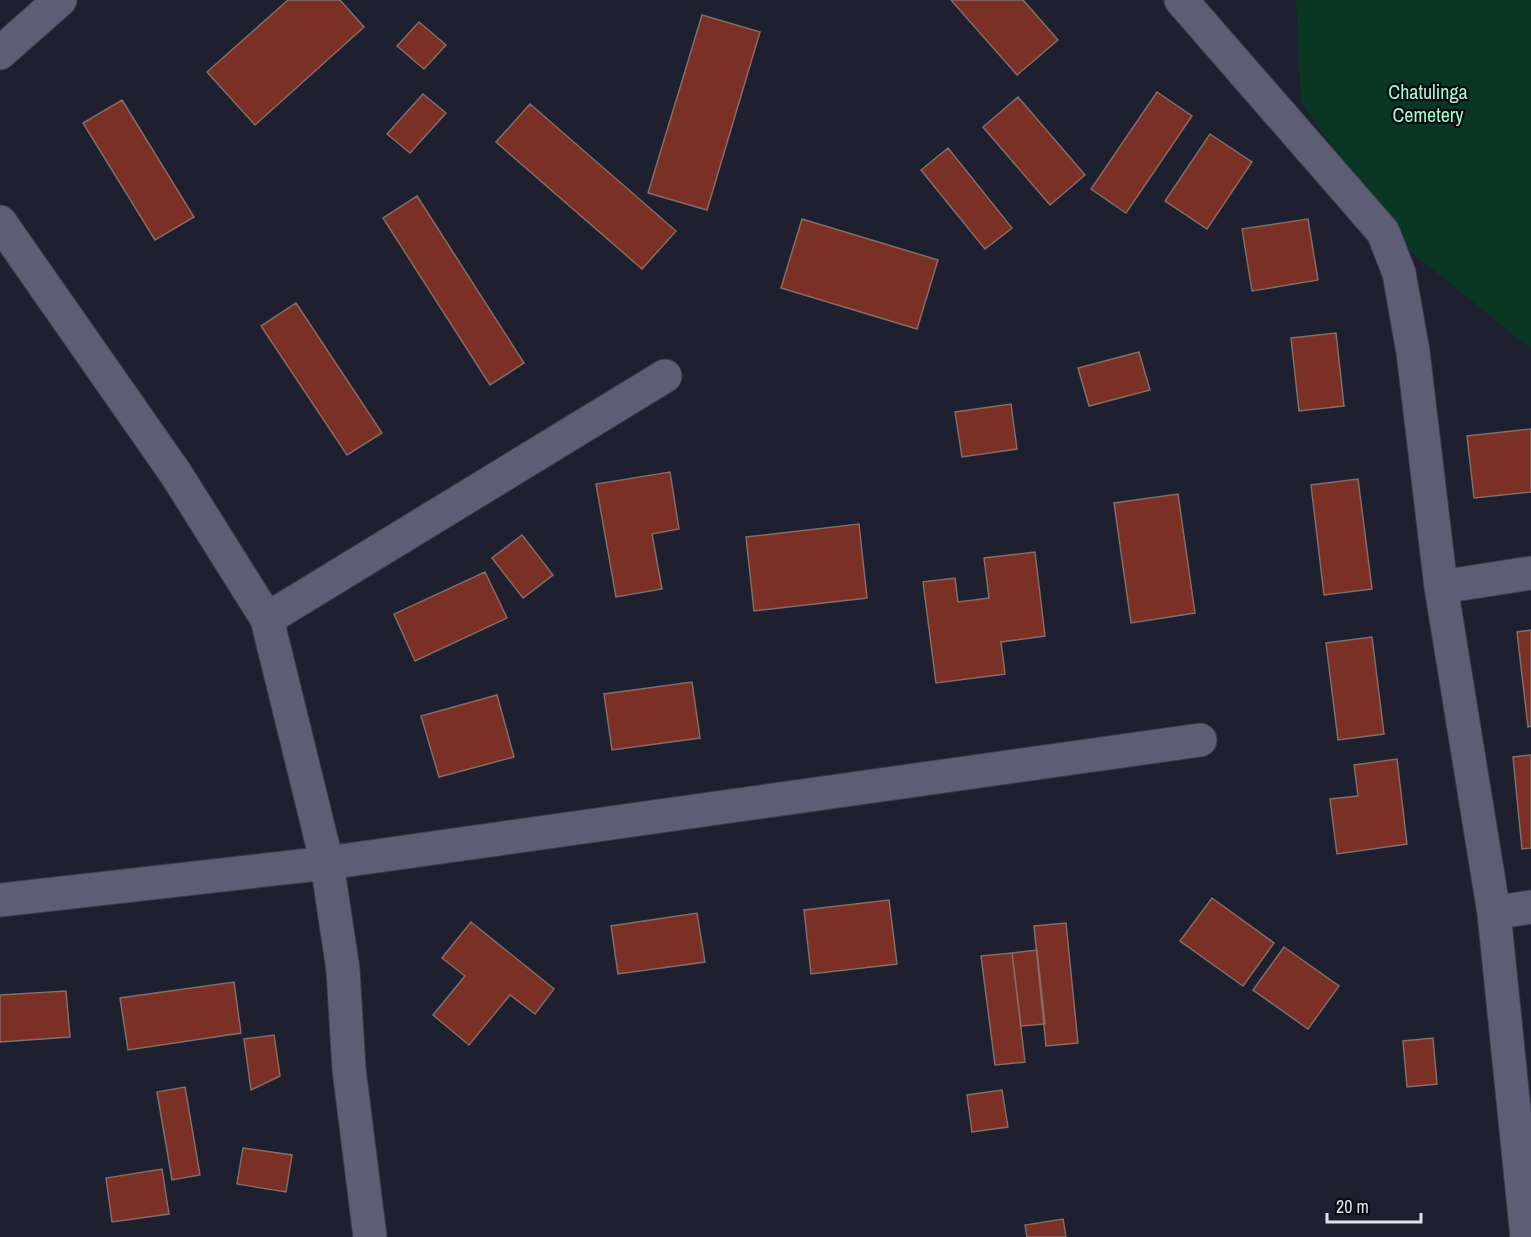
<svg xmlns="http://www.w3.org/2000/svg" width="1531" height="1237" viewBox="0 0 1531 1237" font-family="'Archivo Narrow',sans-serif">
<style>
.green{fill:#093723}
.building{fill:#7b3025;stroke:#846c67;stroke-width:1.5}
.lines{fill:none;stroke-linecap:round;stroke-linejoin:round}
.minor-casing{stroke:#3c3d4b;stroke-width:35}
.minor{stroke:#5c5f73;stroke-width:33}
.labels{text-anchor:middle;dominant-baseline:central;stroke-width:4.5;stroke-linejoin:round;paint-order:stroke}
.park-label{font-size:20px;fill:#a1faca;stroke:#090a12}
</style>
<rect width="100%" height="100%" fill="#1e2030"/>
<!-- green -->
<path class="green" d="M 1296,0 L 1531,0 L 1531,349 L 1411,252 L 1301,103 Z"/>
<!-- building -->
<path class="building" d="M 288,0 L 340,0 L 364,27 L 255,125 L 207,72 Z
M 951,0 L 1023,0 L 1058,40 L 1017,75 Z
M 702,15 L 760,32 L 707,210 L 648,193 Z
M 419,22 L 446,45 L 424,69 L 397,46 Z
M 1157,92 L 1192,116 L 1126,213 L 1091,189 Z
M 423,94 L 446,113 L 410,153 L 387,134 Z
M 1018,97 L 1085,175 L 1050,205 L 983,127 Z
M 122,100 L 194,217 L 155,240 L 83,123 Z
M 530,104 L 676,231 L 642,269 L 496,142 Z
M 1210,134 L 1252,162 L 1207,229 L 1165,201 Z
M 948,148 L 1012,228 L 985,249 L 921,170 Z
M 417,196 L 524,363 L 490,385 L 383,218 Z
M 802,219 L 938,260 L 917,329 L 781,288 Z
M 1308,219 L 1318,280 L 1252,291 L 1242,229 Z
M 296,303 L 382,433 L 347,455 L 261,326 Z
M 1336,333 L 1344,406 L 1299,411 L 1291,338 Z
M 1139,352 L 1150,390 L 1089,406 L 1078,368 Z
M 1011,404 L 1017,449 L 962,457 L 955,412 Z
M 1531,429 L 1531,492 L 1474,498 L 1467,436 Z
M 670,472 L 679,529 L 652,534 L 662,589 L 616,597 L 596,484 Z
M 1358,479 L 1372,589 L 1324,595 L 1311,485 Z
M 1178,494 L 1195,613 L 1131,623 L 1114,503 Z
M 859,524 L 867,598 L 754,611 L 746,537 Z
M 522,535 L 553,575 L 523,598 L 492,558 Z
M 1035,552 L 1045,636 L 1001,642 L 1005,674 L 936,683 L 923,582 L 955,578 L 958,602 L 989,598 L 984,558 Z
M 485,572 L 507,618 L 415,661 L 394,614 Z
M 1531,630 L 1531,726 L 1528,727 L 1517,632 Z
M 1372,637 L 1384,734 L 1338,740 L 1326,643 Z
M 692,682 L 700,738 L 612,750 L 604,694 Z
M 497,695 L 514,757 L 439,777 L 421,716 Z
M 1531,755 L 1531,848 L 1522,849 L 1513,757 Z
M 1397,759 L 1407,844 L 1337,854 L 1330,799 L 1358,796 L 1354,765 Z
M 1212,898 L 1274,943 L 1243,986 L 1180,941 Z
M 889,900 L 897,964 L 811,974 L 804,910 Z
M 697,913 L 705,962 L 618,974 L 611,926 Z
M 471,922 L 554,989 L 535,1014 L 510,995 L 469,1045 L 433,1015 L 465,976 L 442,958 Z
M 1066,923 L 1078,1043 L 1046,1046 L 1034,926 Z
M 1284,947 L 1339,986 L 1308,1029 L 1253,990 Z
M 1037,950 L 1045,1024 L 1021,1026 L 1012,953 Z
M 1012,953 L 1025,1062 L 995,1065 L 981,956 Z
M 234,982 L 241,1033 L 128,1050 L 120,998 Z
M 66,991 L 70,1037 L 0,1042 L 0,995 Z
M 274,1035 L 280,1076 L 251,1090 L 244,1039 Z
M 1433,1038 L 1437,1084 L 1407,1087 L 1403,1041 Z
M 185,1087 L 200,1175 L 172,1180 L 157,1092 Z
M 1002,1090 L 1008,1127 L 972,1132 L 967,1095 Z
M 243,1148 L 292,1155 L 286,1192 L 237,1184 Z
M 162,1169 L 169,1214 L 112,1222 L 106,1178 Z
M 1063,1219 L 1066,1237 L 1027,1237 L 1025,1225 Z"/>
<g class="lines">
<defs>
<path id="minor" d="M 1181,0 L 1383,232 L 1399,273 L 1413,352 L 1441,587 L 1494,913 L 1527,1237
M 0,53 L 60,0
M 0,222 L 176,474 L 267,619 L 327,863 L 343,970 L 349,1069 L 370,1237
M 1441,587 L 1531,573
M 267,619 L 665,376
M 0,900 L 327,863 L 1200,740
M 1494,913 L 1531,907"/>
</defs>
<!-- minor casing -->
<use href="#minor" class="minor-casing"/>
<!-- minor -->
<use href="#minor" class="minor"/>
</g>
<g class="labels">
<!-- park labels -->
<g class="park-label">
<text x="1428" y="91">Chatulinga<tspan x="1428" dy="23">Cemetery</tspan></text>
</g>
</g>
<!-- scale -->
<path d="M1327 1213v9h94v-9" fill="none" stroke="#dfe1ed" stroke-width="3"/>
<text x="1336" y="1213" font-size="18" fill="#dfe1ed" stroke="#090a12" stroke-width="4.5" paint-order="stroke">20 m</text>
</svg>
